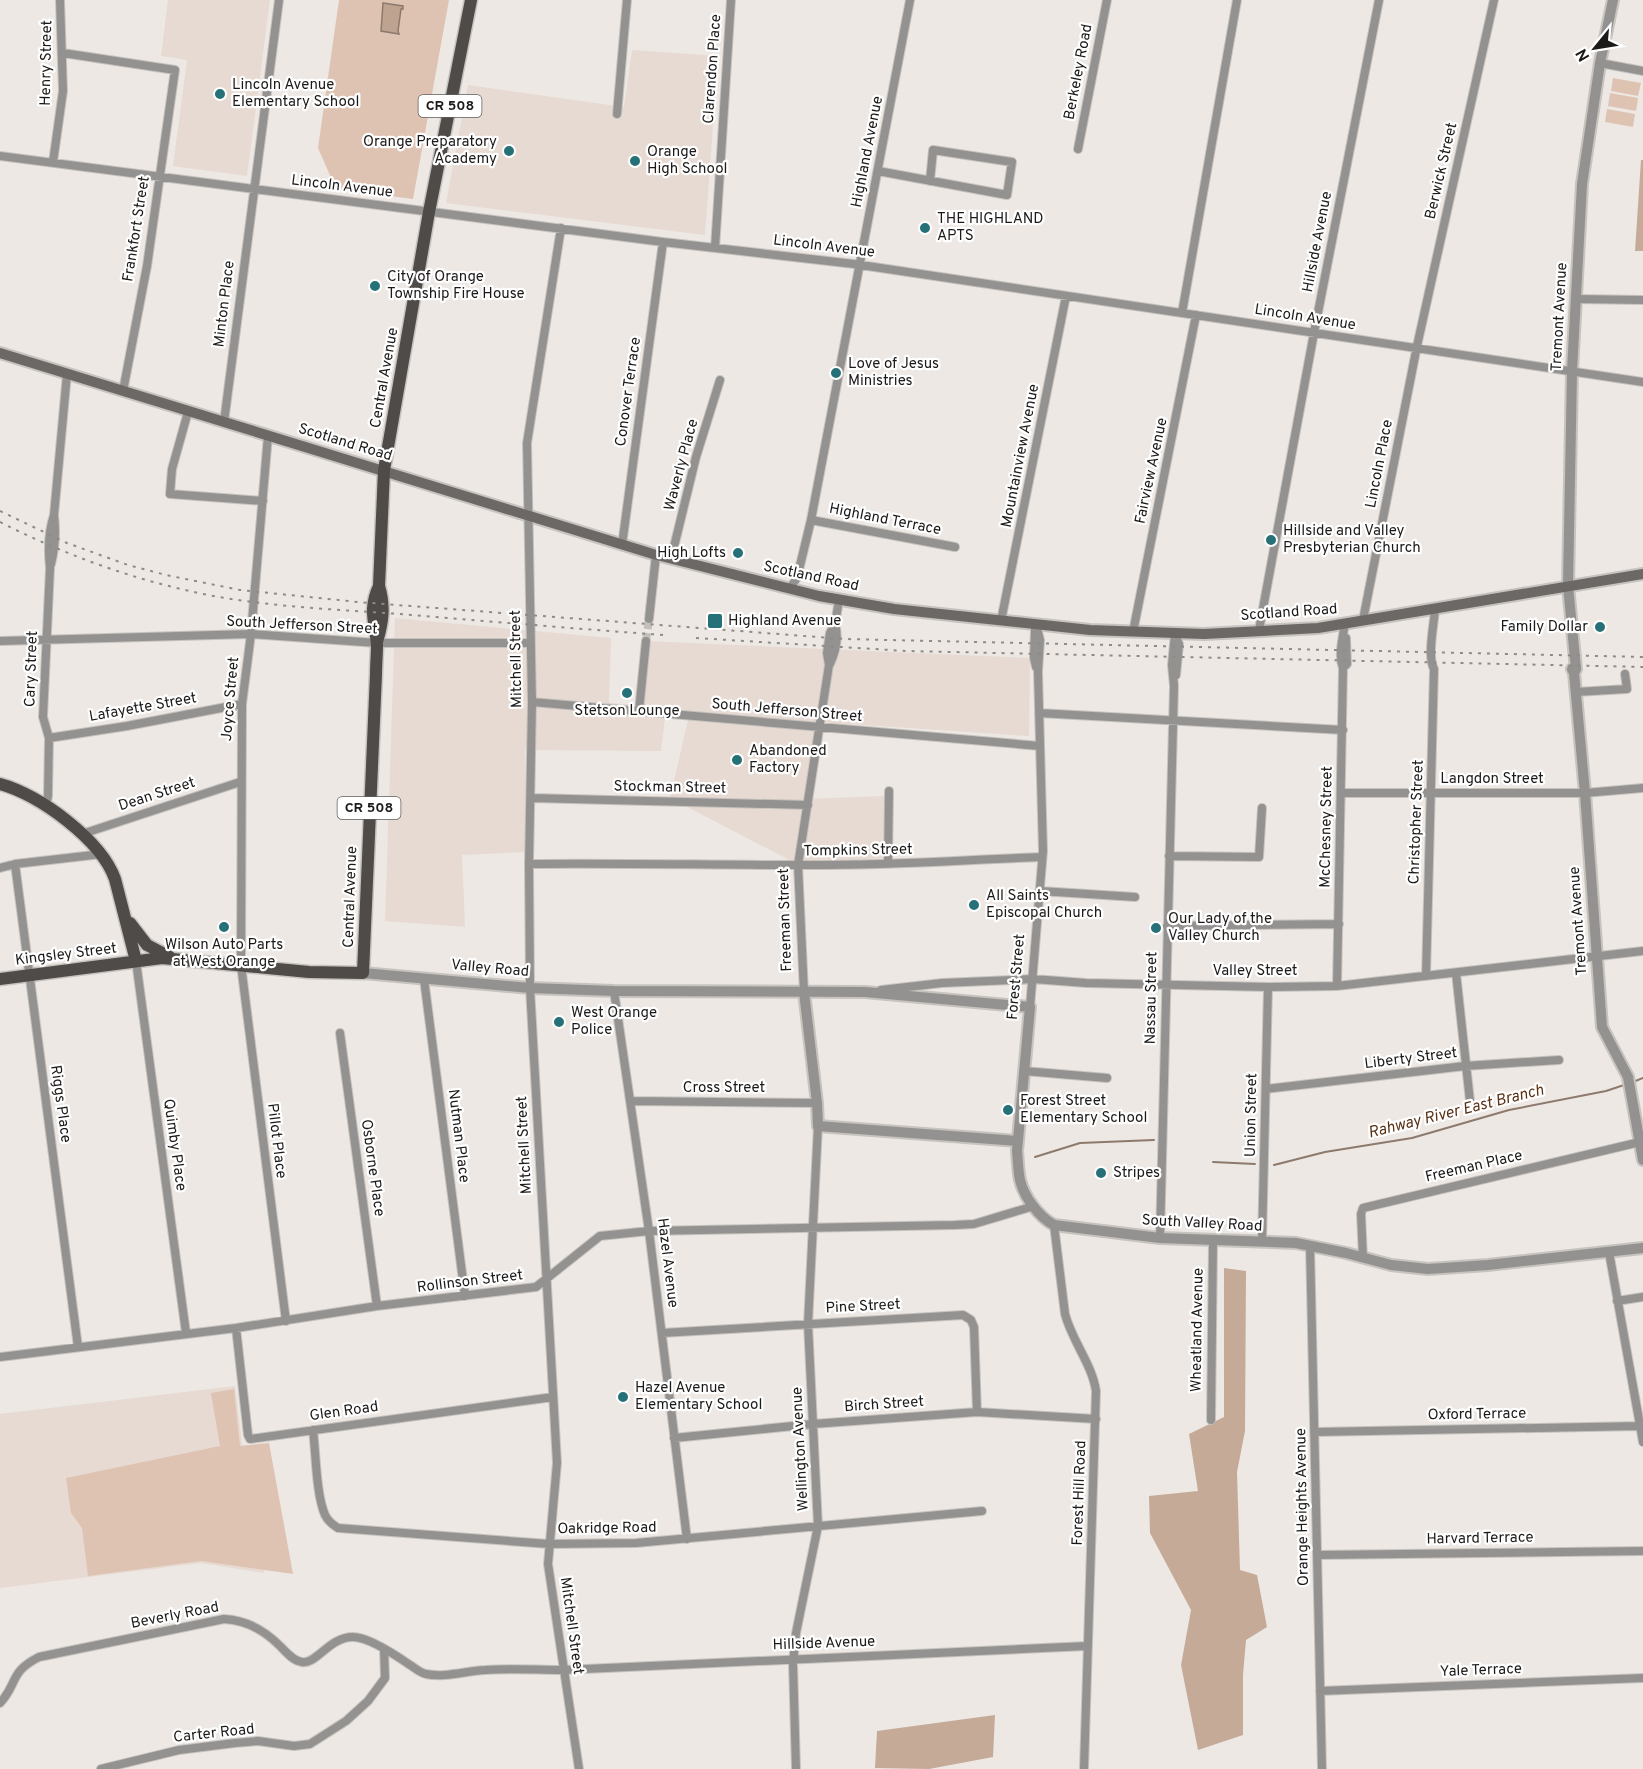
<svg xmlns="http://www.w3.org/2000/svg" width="1643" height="1769" viewBox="0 0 1643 1769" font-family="Overpass,sans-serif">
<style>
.built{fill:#e7dad2}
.green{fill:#dec3b2}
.forest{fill:#c5aa98}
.water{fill:#bea391;stroke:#8d7a6d;stroke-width:1.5}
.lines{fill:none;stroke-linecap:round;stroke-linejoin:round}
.stream{stroke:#8d7a6d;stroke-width:2}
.minor-tunnel{stroke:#c3bfbb;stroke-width:8;stroke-dasharray:8 4;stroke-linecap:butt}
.minor-casing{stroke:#c7c3bf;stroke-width:10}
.tertiary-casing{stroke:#c7c3bf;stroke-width:14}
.secondary-casing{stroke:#c7c3bf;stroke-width:14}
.primary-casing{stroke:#c7c3bf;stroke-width:15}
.minor{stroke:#949290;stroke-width:8}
.tertiary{stroke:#949290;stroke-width:10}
.secondary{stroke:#6b6866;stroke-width:10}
.primary{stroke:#4f4b49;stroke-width:12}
.rail{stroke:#8d8a87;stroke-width:2;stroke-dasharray:3 6;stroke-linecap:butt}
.poi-dot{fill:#267077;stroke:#fff;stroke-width:2}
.labels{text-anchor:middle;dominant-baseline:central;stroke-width:4.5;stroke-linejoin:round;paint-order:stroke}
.shield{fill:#fff;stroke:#605f5e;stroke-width:1.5}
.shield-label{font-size:14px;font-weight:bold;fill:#1c1a19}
.street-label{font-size:15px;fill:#1c1a19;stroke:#fff}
.poi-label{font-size:15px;fill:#1c1a19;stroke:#fff;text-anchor:start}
.water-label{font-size:16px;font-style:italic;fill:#5a3216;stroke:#fff}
</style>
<rect width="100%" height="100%" fill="#ede8e4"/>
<!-- built -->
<path class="built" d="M 168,0 L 270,0 L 247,176 L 173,166 L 187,60 L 161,56 Z
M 632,50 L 718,56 L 705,235 L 446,203 L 468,85 L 624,107 Z
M 395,618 L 611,638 L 609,703 L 640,705 L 646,641 L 1030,658 L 1029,736 L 818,722 L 805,799 L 884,796 L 884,859 L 793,862 L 670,798 L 690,712 L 666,709 L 661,751 L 525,750 L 526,852 L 462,855 L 465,927 L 385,921 Z
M 235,1386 L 242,1444 L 264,1573 L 201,1563 L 0,1588 L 0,1414 Z"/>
<!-- green -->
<path class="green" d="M 339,0 L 449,0 L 413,199 L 336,189 L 318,148 Z
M 1613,78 L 1641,83 L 1638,96 L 1611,91 Z
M 1610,93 L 1638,98 L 1636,111 L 1608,106 Z
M 1607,109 L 1635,114 L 1633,127 L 1605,122 Z
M 234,1389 L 240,1446 L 269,1443 L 293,1574 L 201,1561 L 88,1576 L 82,1528 L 71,1513 L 66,1478 L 220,1446 L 211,1393 Z"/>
<!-- forest -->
<path class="forest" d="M 1641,160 L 1643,160 L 1643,251 L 1635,251 Z
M 1224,1268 L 1246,1271 L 1245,1431 L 1237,1472 L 1240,1570 L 1257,1575 L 1267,1627 L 1246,1640 L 1243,1675 L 1243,1735 L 1198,1750 L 1181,1665 L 1191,1610 L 1150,1533 L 1149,1496 L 1198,1491 L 1189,1434 L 1224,1417 Z
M 995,1715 L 993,1757 L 929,1769 L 875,1768 L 877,1731 Z"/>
<!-- water -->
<path class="water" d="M 383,3 L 403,6 L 403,9 L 401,9 L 398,31 L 399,34 L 381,31 Z"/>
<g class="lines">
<!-- stream -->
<path class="stream" d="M 1633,1082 L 1643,1078
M 1035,1157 L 1080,1143 L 1154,1140
M 1213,1162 L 1255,1164
M 1274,1165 L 1325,1152 L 1412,1138 L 1509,1110 L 1606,1091 L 1624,1085"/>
<!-- minor-tunnel -->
<path class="minor-tunnel" d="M 646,641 L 649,619"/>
<defs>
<path id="minor" d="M 63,53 L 175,70 L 147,266 L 123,391
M 1600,63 L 1643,71
M 617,114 L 627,0
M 1078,149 L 1107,0
M 0,156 L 663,242 L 854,264 L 1643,382
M 53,162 L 63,91 L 60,0
M 878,171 L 1007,195 L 1012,162 L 933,150 L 930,181
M 561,228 L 527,443 L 532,702 L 529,864 L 530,988 L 557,1463 L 548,1564 L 579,1769
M 715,248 L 731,0
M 1575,299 L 1643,300
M 1182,313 L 1237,0
M 188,412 L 172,469 L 170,494 L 263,501
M 224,422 L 279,0
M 268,436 L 251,634 L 242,704 L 241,965 L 286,1321
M 811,520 L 955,547
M 622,545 L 663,242
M 671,559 L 696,457 L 720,380
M 51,564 C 55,548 56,532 54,515 L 67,374
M 790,588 L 797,578 L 811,520 L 910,0
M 649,619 L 656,555
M 1363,620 L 1417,346 L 1494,0
M 1001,621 L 1066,296
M 1035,629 L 1034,658 L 1036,667
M 1259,630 L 1314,333 L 1379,0
M 1133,632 L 1196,315
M 1175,634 L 1179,644 L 1176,675
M 0,641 L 251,634 L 377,643 L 530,643
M 830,664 C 836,651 839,638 835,624
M 1343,668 L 1347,664 L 1346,638
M 1576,692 L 1627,689 L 1625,674
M 532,702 L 1040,746
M 639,711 L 646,641
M 1039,713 L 1343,730
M 49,738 L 127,726 L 242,704
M 1341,793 L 1585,793 L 1643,788
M 532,798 L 808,805
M 46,806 L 48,796 L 49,738 L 43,717 L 50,568 C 48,550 48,533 54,515
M 82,834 L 240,782
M 1169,856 L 1259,857 L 1262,808
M 15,864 L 78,1347
M 529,864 C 618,863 708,865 797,865 C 879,866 961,860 1042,857
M 888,864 L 889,791
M 0,868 L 15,864 L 102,854
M 1040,891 L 1135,897
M 1167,926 L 1339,924
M 136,961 L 186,1333
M 1456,973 L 1470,1101
M 1426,976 L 1434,669 C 1427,656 1434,625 1435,609
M 424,979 L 465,1296
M 1337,986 L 1343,668 C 1338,655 1343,637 1345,623
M 881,990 L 942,983 L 1033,979 L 1086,983 L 1268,987 L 1337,986 L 1643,951
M 614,991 L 649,1231 L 687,1539
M 804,992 L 798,865 L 829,665 L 827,653 L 830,633 L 835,624 L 839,600
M 1030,1007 L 1043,851 L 1038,672 L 1040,640 L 1036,624
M 340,1033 L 377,1306
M 1024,1071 L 1107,1078
M 1266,1089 L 1465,1066 L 1559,1060
M 631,1101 L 817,1103
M 1054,1225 L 1065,1314 C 1072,1341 1092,1364 1096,1391 L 1084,1769
M 1160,1238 L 1174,686 L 1172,665 L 1175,634
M 1262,1242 L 1268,987
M 1310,1245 L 1322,1769
M 1609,1252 L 1643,1442
M 1363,1258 L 1361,1214 L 1363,1208 L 1640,1142
M 1617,1301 L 1643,1297
M 236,1328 L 248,1435 L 250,1439 L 553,1397
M 662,1333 L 963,1315 L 971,1320 L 974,1327 L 977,1412
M 0,1357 L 236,1328 L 377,1306 L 536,1287 L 600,1236 L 649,1231 L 955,1225 L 974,1224 L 1034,1206
M 1211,1420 L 1213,1241
M 313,1430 C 316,1454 316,1494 325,1515 C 328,1521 333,1525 338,1528 L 549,1544 L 636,1543 L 982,1511
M 1315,1432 L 1640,1426
M 674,1438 L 813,1424 L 977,1412 L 1096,1419
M 1318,1555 L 1643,1551
M 1320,1691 L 1643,1678
M 0,1703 C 18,1684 9,1672 39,1657 L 224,1619 C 246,1620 265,1631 280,1646 C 286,1652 293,1661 302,1662 C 316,1665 329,1637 353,1637 C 369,1637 397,1656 410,1665 C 415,1668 420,1673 426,1674 C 444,1678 466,1671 485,1670 C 511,1668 537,1670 563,1670 L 1087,1646
M 101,1769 L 179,1750 L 235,1743 L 258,1741 L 294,1746 L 310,1744 L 346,1721 L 368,1701 L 385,1678 L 384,1649
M 796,1769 L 793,1663 L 796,1633 L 818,1526 L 808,1324 L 818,1126"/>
<path id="tertiary" d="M 1572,669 L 1574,673 L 1585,793 L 1602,1027 L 1628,1077 L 1643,1160
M 1574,673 L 1576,669 L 1568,586 L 1572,371 L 1582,184 L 1600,63 L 1613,0
M 363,973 L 530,988 L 614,991 L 865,992 L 1030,1007 L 1017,1151 C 1018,1161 1018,1171 1020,1180 C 1024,1197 1039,1217 1054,1225 L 1160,1238 L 1296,1243 L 1346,1253 L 1391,1265 L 1428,1269 L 1488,1265 L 1643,1248
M 804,992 L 817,1103 L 818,1126 L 1018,1141"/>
<path id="secondary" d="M 0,353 L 653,554 L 819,596 L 894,609 L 1090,630 L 1204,634 L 1318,628 L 1643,574"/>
<path id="primary" d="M 377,642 C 383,622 385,606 379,586 L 384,470 L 429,212 L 471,0
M 0,784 C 39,794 101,840 115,879 L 136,961
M 130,923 L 147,945 L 170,957
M 0,979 L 162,958 L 309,972 L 363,973 L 376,674 C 376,665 377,654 377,645 C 375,621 368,610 379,586"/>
</defs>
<!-- minor casing -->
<use href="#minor" class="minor-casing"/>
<!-- tertiary casing -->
<use href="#tertiary" class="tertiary-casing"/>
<!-- secondary casing -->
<use href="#secondary" class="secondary-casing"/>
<!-- primary casing -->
<use href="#primary" class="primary-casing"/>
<!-- minor -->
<use href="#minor" class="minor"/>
<!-- tertiary -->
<use href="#tertiary" class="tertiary"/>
<!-- secondary -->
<use href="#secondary" class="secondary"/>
<!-- primary -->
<use href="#primary" class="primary"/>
<!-- rail -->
<path class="rail" d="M 0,511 L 67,543 L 128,565 L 166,575 L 240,590 L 358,602 L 844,639 L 1643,657
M 0,522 C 69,557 142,583 219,597 C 283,608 349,610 413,615 C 496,622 580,629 663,635
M 696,638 L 906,651 L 1643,667"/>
</g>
<!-- markers -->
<g class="poi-dot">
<circle cx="220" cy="94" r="6"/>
<circle cx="509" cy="151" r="6"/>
<circle cx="635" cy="161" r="6"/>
<circle cx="925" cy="228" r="6"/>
<circle cx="375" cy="286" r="6"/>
<circle cx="836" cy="373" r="6"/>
<circle cx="1271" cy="540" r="6"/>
<circle cx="738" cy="553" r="6"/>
<rect x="707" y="613" width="16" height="16" rx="3"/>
<circle cx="1600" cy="627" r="6"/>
<circle cx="627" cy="693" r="6"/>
<circle cx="737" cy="760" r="6"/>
<circle cx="974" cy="905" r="6"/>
<circle cx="224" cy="927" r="6"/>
<circle cx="1156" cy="928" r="6"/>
<circle cx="559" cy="1022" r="6"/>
<circle cx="1008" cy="1110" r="6"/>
<circle cx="1101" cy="1173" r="6"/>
<circle cx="623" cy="1397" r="6"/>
</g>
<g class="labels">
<!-- shield labels -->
<g class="shield">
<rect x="418.5" y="95" width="63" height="22" rx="4.5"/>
<rect x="337.5" y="797" width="63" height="22" rx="4.5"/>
</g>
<g class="shield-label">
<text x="450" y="106">CR 508</text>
<text x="369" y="808">CR 508</text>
</g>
<!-- street labels -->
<g class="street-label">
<text transform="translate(47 63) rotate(-89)">Henry Street</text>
<text transform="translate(713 69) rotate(-86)">Clarendon Place</text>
<text transform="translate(1079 72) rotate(-79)">Berkeley Road</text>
<text transform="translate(868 152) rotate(-79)">Highland Avenue</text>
<text transform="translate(1442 171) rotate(-77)">Berwick Street</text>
<text transform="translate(342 187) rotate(7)">Lincoln Avenue</text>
<text transform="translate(137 229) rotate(-81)">Frankfort Street</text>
<text transform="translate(1318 242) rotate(-79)">Hillside Avenue</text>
<text transform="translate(824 247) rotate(7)">Lincoln Avenue</text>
<text transform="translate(225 304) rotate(-83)">Minton Place</text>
<text transform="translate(1560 317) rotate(-87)">Tremont Avenue</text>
<text transform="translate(1305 318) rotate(9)">Lincoln Avenue</text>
<text transform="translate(385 378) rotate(-80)">Central Avenue</text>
<text transform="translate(629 392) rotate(-82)">Conover Terrace</text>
<text transform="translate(345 443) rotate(17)">Scotland Road</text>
<text transform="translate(1021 456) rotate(-79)">Mountainview Avenue</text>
<text transform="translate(1380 464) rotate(-79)">Lincoln Place</text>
<text transform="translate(682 465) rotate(-75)">Waverly Place</text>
<text transform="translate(1152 471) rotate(-78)">Fairview Avenue</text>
<text transform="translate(885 520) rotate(11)">Highland Terrace</text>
<text transform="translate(811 577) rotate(12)">Scotland Road</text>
<text transform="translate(1289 613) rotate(-4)">Scotland Road</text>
<text transform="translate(302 626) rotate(3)">South Jefferson Street</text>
<text transform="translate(517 659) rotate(-91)">Mitchell Street</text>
<text transform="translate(32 669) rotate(-88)">Cary Street</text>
<text transform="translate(231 699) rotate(-85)">Joyce Street</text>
<text transform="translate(143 708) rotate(-10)">Lafayette Street</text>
<text transform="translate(787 711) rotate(5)">South Jefferson Street</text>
<text x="1492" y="779">Langdon Street</text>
<text transform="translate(670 788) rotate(1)">Stockman Street</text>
<text transform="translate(157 795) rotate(-18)">Dean Street</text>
<text transform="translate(1417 822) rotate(-88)">Christopher Street</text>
<text transform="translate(1327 827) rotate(-89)">McChesney Street</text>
<text transform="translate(858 851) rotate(-1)">Tompkins Street</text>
<text transform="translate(351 897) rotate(-88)">Central Avenue</text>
<text transform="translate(786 920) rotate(-92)">Freeman Street</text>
<text transform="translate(1579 921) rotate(-94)">Tremont Avenue</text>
<text transform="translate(66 955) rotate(-7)">Kingsley Street</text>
<text transform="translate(490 969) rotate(5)">Valley Road</text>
<text x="1255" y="971">Valley Street</text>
<text transform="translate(1017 977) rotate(-85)">Forest Street</text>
<text transform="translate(1152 998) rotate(-89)">Nassau Street</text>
<text transform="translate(1411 1059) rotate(-7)">Liberty Street</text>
<text x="724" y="1088">Cross Street</text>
<text transform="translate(60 1104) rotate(82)">Riggs Place</text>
<text transform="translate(1252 1115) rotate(-89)">Union Street</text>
<text transform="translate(458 1136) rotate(83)">Nutman Place</text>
<text transform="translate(276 1141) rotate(83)">Pillot Place</text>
<text transform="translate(174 1145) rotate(82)">Quimby Place</text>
<text transform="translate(525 1145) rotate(-93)">Mitchell Street</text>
<text transform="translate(1474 1167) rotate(-13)">Freeman Place</text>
<text transform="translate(372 1168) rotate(82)">Osborne Place</text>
<text transform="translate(1202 1224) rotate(3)">South Valley Road</text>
<text transform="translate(667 1263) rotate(83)">Hazel Avenue</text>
<text transform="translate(470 1282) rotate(-7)">Rollinson Street</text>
<text transform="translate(863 1307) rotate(-3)">Pine Street</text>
<text transform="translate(1198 1330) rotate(-89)">Wheatland Avenue</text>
<text transform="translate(884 1405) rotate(-4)">Birch Street</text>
<text transform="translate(344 1412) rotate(-8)">Glen Road</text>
<text transform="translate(1477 1415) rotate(-1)">Oxford Terrace</text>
<text transform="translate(801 1449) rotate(-93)">Wellington Avenue</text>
<text transform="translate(1080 1493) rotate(-88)">Forest Hill Road</text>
<text transform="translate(1303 1507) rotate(-91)">Orange Heights Avenue</text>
<text transform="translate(607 1529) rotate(-1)">Oakridge Road</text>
<text transform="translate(1480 1539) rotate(-1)">Harvard Terrace</text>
<text transform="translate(175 1616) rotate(-11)">Beverly Road</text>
<text transform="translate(571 1626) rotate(82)">Mitchell Street</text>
<text transform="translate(824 1644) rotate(-2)">Hillside Avenue</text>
<text transform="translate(1481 1671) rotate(-2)">Yale Terrace</text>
<text transform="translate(214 1734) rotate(-6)">Carter Road</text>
</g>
<!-- poi labels -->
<g class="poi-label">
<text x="232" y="85">Lincoln Avenue<tspan x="232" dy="17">Elementary School</tspan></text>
<text x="497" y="142" text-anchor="end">Orange Preparatory<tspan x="497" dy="17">Academy</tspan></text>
<text x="647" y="152">Orange<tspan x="647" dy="17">High School</tspan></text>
<text x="937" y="219">THE HIGHLAND<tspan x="937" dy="17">APTS</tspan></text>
<text x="387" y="277">City of Orange<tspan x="387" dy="17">Township Fire House</tspan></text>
<text x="848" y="364">Love of Jesus<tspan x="848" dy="17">Ministries</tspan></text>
<text x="1283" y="531">Hillside and Valley<tspan x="1283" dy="17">Presbyterian Church</tspan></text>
<text x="726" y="553" text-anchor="end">High Lofts</text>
<text x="728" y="621">Highland Avenue</text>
<text x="1588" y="627" text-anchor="end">Family Dollar</text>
<text x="627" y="711" text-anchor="middle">Stetson Lounge</text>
<text x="749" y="751">Abandoned<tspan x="749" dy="17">Factory</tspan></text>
<text x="986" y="896">All Saints<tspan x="986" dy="17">Episcopal Church</tspan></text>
<text x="1168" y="919">Our Lady of the<tspan x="1168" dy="17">Valley Church</tspan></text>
<text x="224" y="945" text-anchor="middle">Wilson Auto Parts<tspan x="224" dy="17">at West Orange</tspan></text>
<text x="571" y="1013">West Orange<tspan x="571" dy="17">Police</tspan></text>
<text x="1020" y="1101">Forest Street<tspan x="1020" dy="17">Elementary School</tspan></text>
<text x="1113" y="1173">Stripes</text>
<text x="635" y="1388">Hazel Avenue<tspan x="635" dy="17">Elementary School</tspan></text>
</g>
<!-- water labels -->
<g class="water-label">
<text transform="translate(1456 1112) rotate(-14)">Rahway River East Branch</text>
</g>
</g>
<!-- north arrow -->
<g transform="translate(1595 48) rotate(240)" stroke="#ffffff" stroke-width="4.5" paint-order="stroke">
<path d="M0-4.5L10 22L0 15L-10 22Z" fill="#1c1a19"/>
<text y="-9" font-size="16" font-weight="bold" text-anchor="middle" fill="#1c1a19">N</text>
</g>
</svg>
